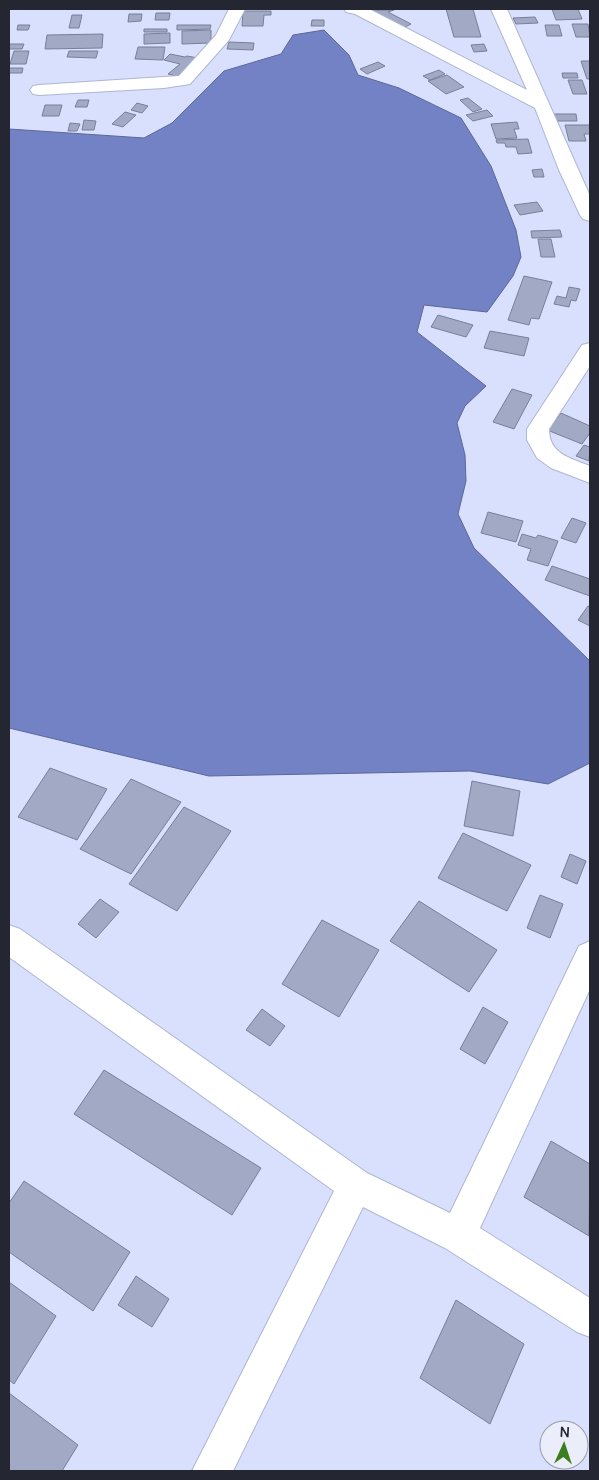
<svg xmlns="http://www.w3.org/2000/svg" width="599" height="1480" viewBox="0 0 599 1480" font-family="Manrope,sans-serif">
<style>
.water{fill:#7382c5;stroke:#5b6799}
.building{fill:#a1a9c4;stroke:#787f99}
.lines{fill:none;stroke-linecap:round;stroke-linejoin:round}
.minor-casing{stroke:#aeb6d1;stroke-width:2}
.minor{fill:#fff;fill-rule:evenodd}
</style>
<rect width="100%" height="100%" fill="#d8e0fd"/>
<!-- water -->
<path class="water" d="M 324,30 L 349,55 L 358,75 L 399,88 L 461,118 L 491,166 L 516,230 L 521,257 L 513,276 L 487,312 L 424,305 L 417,332 L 486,386 L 465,406 L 457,423 L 465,455 L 466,481 L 458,514 L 474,548 L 590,661 L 590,763 L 548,784 L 470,771 L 209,776 L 9,728 L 9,129 L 144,138 L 172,123 L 224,71 L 281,54 L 293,35 Z"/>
<!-- building -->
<path class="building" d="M 446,9 L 473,9 L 481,37 L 454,37 Z
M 552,9 L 578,9 L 582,19 L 556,20 Z
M 367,10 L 394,10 L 388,12 L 411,24 L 403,28 Z
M 243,11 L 271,11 L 271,15 L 264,15 L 263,26 L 242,26 Z
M 156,13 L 170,13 L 169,20 L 155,20 Z
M 129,14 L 142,14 L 141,21 L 128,22 Z
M 72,15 L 82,15 L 79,28 L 69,28 Z
M 535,17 L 538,23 L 516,24 L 513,18 Z
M 312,20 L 324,20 L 324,26 L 311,26 Z
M 572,24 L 588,24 L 590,37 L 576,37 Z
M 18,25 L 30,25 L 28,30 L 17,30 Z
M 177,25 L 211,25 L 210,29 L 177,30 Z
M 545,25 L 559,25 L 562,36 L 547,36 Z
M 144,29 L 167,29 L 167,32 L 144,32 Z
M 211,30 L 211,43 L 182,44 L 182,31 Z
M 170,33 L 170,43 L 144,44 L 144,34 Z
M 103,34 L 102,48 L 45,49 L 47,35 Z
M 229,42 L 254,43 L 253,50 L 227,49 Z
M 9,44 L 24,44 L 22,49 L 9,49 Z
M 484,44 L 487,51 L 474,52 L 471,45 Z
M 138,47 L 165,47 L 163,60 L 135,59 Z
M 14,51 L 29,51 L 26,64 L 10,64 Z
M 69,51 L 98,51 L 96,58 L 67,57 Z
M 170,54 L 185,57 L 187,56 L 198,58 L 179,77 L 168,74 L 180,64 L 164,60 Z
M 581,61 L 590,61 L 590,79 L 587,79 Z
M 378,62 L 385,66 L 367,74 L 360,69 Z
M 9,68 L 23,68 L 22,73 L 9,73 Z
M 439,70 L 445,74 L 430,80 L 423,76 Z
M 562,73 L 577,73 L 578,78 L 563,78 Z
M 447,75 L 464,87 L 446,94 L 428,81 Z
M 568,80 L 582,80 L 587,94 L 573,94 Z
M 468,98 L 482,109 L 473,112 L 460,100 Z
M 78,100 L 89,100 L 87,107 L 75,107 Z
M 137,103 L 148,106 L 142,113 L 131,110 Z
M 45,105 L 62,105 L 59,116 L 42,116 Z
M 487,110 L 493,116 L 473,121 L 466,115 Z
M 125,112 L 136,115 L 123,127 L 112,124 Z
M 551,114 L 576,114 L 577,121 L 553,121 Z
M 84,120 L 96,121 L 94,130 L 82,130 Z
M 517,122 L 519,129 L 514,129 L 517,138 L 496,139 L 491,124 Z
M 70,123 L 80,124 L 77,131 L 68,131 Z
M 565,125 L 590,125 L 590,134 L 584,134 L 586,141 L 569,141 Z
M 528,139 L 532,153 L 518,154 L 516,147 L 506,147 L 505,143 L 497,143 L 496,140 Z
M 542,169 L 544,177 L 534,177 L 532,170 Z
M 537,202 L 543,211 L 520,215 L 514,205 Z
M 560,230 L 562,237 L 532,238 L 531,231 Z
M 538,239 L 551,239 L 555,257 L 541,257 Z
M 524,276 L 552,282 L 539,319 L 531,318 L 529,325 L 508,320 Z
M 569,287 L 580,289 L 576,301 L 571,300 L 569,307 L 554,304 L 557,296 L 566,298 Z
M 438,315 L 473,325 L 466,337 L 431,327 Z
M 490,331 L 529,338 L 524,356 L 484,348 Z
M 512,389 L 532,395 L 514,429 L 493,422 Z
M 561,413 L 590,426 L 590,433 L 582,444 L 547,430 Z
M 584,445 L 590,447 L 589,461 L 576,456 Z
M 488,512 L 523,521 L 516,542 L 481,533 Z
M 572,518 L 586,523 L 576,543 L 561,538 Z
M 522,534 L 536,538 L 538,535 L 558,541 L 548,566 L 527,560 L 531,549 L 518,545 Z
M 552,566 L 590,579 L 590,596 L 545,580 Z
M 588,606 L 590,607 L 590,626 L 578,620 Z
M 50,768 L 107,789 L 77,840 L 18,817 Z
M 131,779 L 181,802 L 131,874 L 80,849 Z
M 472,781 L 520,791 L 513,836 L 464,826 Z
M 184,807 L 231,831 L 177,911 L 129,884 Z
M 463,833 L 531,865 L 507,911 L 438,878 Z
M 570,854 L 586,861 L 577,884 L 561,877 Z
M 540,895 L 563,904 L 550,938 L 527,928 Z
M 100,899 L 119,912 L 96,938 L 78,924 Z
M 419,901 L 497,950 L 469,992 L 390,941 Z
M 322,920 L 379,950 L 339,1017 L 282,984 Z
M 483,1007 L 508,1022 L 485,1064 L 460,1049 Z
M 262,1009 L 285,1026 L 270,1046 L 246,1030 Z
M 104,1070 L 261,1168 L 232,1215 L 74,1114 Z
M 551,1141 L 590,1164 L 589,1236 L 524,1197 Z
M 24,1181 L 130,1252 L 93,1311 L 9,1252 L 9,1203 Z
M 136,1276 L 169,1299 L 152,1327 L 118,1305 Z
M 9,1282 L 56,1316 L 14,1384 L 9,1380 Z
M 456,1300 L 524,1344 L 490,1424 L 420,1378 Z
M 9,1393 L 78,1445 L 62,1471 L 9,1471 Z"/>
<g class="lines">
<defs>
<path id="minor" d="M 229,9 L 245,9 L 229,40 L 190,84 L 164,88 L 39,95 L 33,94 L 30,90 L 33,86 L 39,85 L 179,76 L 216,35 Z
M 344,9 L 369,9 L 527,90 L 491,9 L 507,9 L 590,196 L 590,221 L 583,219 L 580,215 L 559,170 L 535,108 L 355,14 L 346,12 Z
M 590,343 L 590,366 L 549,429 C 549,454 570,458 590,466 L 590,483 L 551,468 L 537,458 L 527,440 L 527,429 L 582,345 Z
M 9,925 L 20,929 L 367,1173 L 450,1213 L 579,946 L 590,941 L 590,989 L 480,1228 L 590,1298 L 590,1337 L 577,1332 L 445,1248 L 363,1207 L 233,1471 L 192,1471 L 334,1191 L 9,957 Z"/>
</defs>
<!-- minor casing -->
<use href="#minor" class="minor-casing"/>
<!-- minor -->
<use href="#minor" class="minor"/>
</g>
<!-- border -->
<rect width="599" height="1480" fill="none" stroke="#242732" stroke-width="20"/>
<!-- north arrow -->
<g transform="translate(564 1445) rotate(3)"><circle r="24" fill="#ebeefa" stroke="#9b9eaa"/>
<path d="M0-4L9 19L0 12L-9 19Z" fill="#3c7e1e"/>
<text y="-8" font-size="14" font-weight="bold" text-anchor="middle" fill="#242732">N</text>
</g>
</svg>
